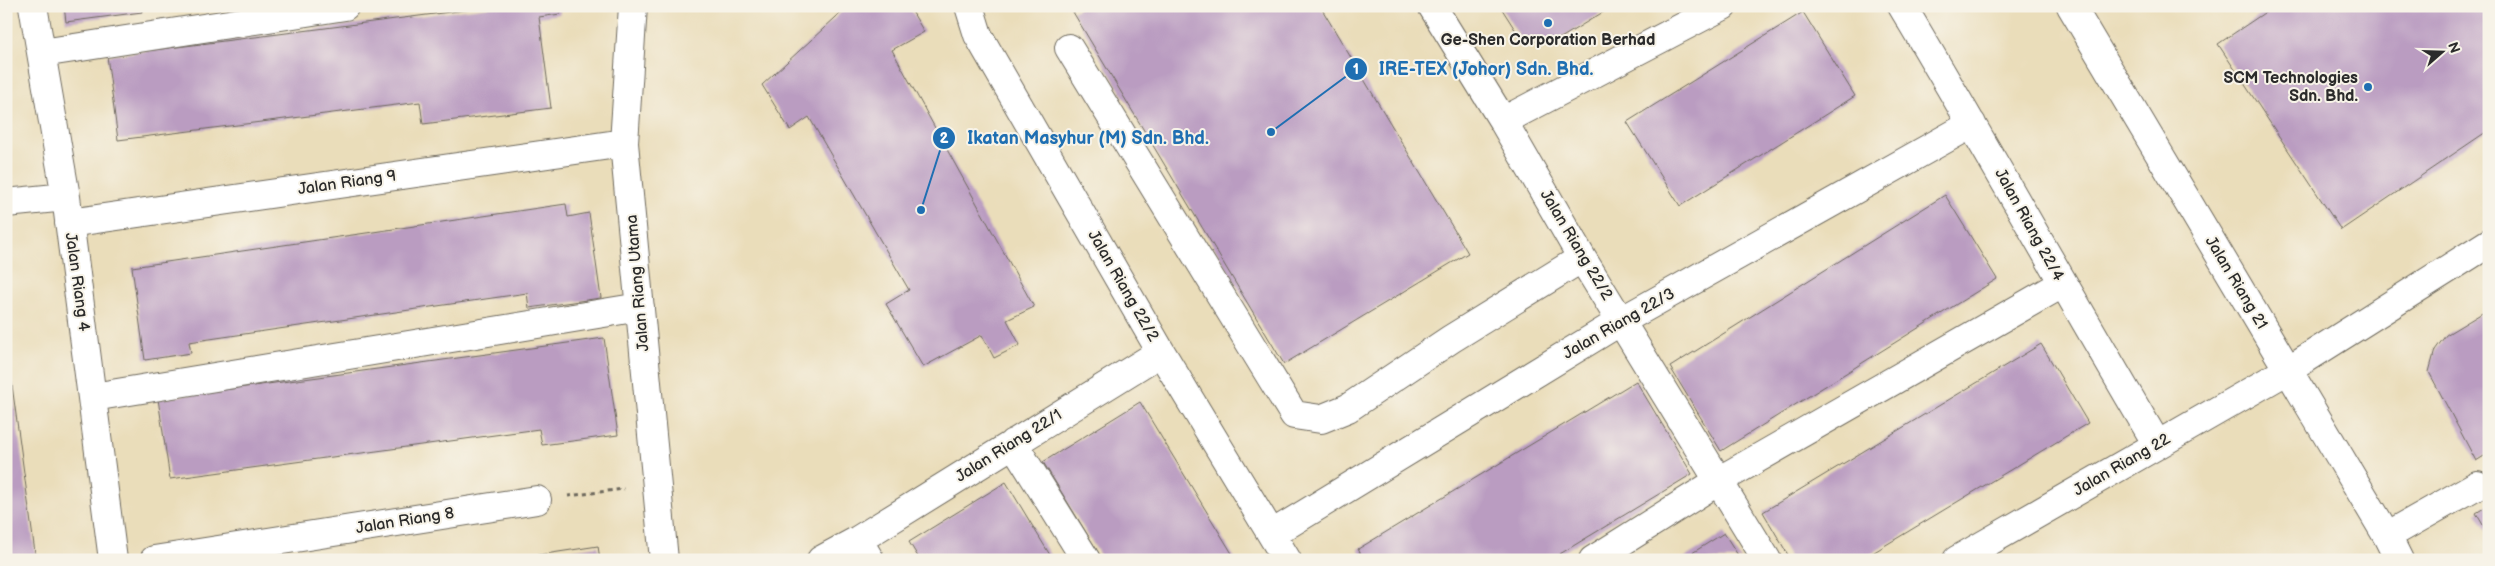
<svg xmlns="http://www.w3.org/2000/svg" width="2495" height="566" viewBox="0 0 2495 566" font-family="'Balsamiq Sans',sans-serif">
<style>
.building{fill:#ba9cc1}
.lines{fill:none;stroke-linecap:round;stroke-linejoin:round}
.minor-casing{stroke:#6e695d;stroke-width:30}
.path{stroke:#6e695d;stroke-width:3;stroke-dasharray:4 4;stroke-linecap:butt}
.minor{stroke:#fff;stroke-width:28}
.poi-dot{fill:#1f6fb2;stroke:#f7f3e8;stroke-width:2}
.labels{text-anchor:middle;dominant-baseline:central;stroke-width:4;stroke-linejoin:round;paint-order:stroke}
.poi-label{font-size:16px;font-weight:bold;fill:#2b2b2b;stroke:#f7f3e8}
.street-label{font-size:16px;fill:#2b2b2b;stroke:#f7f3e8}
.leader{fill:none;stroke:#1f6fb2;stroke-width:2}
.callout-dot{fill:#1f6fb2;stroke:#f7f3e8;stroke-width:2}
.mark-label{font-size:15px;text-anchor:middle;font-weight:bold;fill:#fff}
.callout-label{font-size:18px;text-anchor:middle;font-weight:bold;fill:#1f6fb2;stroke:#f7f3e8;stroke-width:4;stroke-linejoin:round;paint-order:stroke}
</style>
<rect width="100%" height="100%" fill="#f7f3e8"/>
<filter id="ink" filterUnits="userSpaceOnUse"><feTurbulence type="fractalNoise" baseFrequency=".02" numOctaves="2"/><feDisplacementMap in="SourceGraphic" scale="10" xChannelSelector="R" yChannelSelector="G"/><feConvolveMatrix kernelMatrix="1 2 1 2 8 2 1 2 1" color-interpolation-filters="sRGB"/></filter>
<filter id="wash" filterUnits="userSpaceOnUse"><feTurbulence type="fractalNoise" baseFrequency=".0096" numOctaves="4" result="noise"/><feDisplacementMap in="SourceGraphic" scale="20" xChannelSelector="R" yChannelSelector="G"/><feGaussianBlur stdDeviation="1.12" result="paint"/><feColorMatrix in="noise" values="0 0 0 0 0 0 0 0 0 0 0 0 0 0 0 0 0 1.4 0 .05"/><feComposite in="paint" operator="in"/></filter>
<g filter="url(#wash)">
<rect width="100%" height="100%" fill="#eaddba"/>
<g id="blocks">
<!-- building -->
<path class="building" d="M 64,6 L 141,6 L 142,12 L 66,22 Z
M 497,6 L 559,6 L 560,14 L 539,17 L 551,108 L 423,124 L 420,102 L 118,140 L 107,56 Z
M 848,6 L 909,6 L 924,32 L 892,50 L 1034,307 L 1007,320 L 1020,345 L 994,358 L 982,335 L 923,367 L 886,304 L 909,290 L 809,117 L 790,130 L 762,85 Z
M 1083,6 L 1320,6 L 1468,253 L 1284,364 L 1073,12 Z
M 1500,6 L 1613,6 L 1551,44 L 1521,39 Z
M 2268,6 L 2489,6 L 2489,130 L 2341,230 L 2218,44 L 2270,9 Z
M 1803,12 L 1855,96 L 1680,206 L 1627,122 Z
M 1945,195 L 1997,279 L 1721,451 L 1670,367 Z
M 566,204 L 568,217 L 589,213 L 601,298 L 529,308 L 527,293 L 189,342 L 191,353 L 145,360 L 132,267 Z
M 2489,309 L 2489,453 L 2476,461 L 2429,372 L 2435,350 L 2446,335 Z
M 604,338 L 618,435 L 542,445 L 539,429 L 170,479 L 158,399 Z
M 2041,344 L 2088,423 L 1861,560 L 1791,560 L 1763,512 Z
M 6,349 L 7,349 L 36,560 L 6,560 Z
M 1636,381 L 1692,474 L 1550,560 L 1364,560 L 1358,549 Z
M 1140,402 L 1236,560 L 1103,560 L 1043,462 Z
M 1006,482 L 1053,560 L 920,560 L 909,542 Z
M 2489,505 L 2489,535 L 2476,513 Z
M 1724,533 L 1741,560 L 1681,560 Z
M 598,546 L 600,560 L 512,560 L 512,559 Z"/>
</g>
</g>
<g filter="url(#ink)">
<use href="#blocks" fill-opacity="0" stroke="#6e695d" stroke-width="1"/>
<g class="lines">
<defs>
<path id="minor" d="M 33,6 L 66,197 L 113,560
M 633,6 L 624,143 L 664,560
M 969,6 L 978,35 L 1161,352 L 1287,560
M 1432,6 L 1503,121 L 1582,258 L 1767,560
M 1902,6 C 1989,151 2071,299 2157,444
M 2071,6 L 2387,536 L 2399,560
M 1069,48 L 1294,415 L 1321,419 L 1348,408 L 1451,339 L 1582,258
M 42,53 L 345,6
M 1503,121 L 1723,6
M 6,203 L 66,197
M 69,223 L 624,143
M 93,397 L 640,307
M 1013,443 L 1086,560
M 1272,534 L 1621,321 L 1972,124
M 2387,536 L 2477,485
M 858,540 L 870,560
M 154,560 L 537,500
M 821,560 L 858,540 L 1161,352
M 1593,560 L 1720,480 L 2062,284
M 1957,560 L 2288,370 L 2489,243"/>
</defs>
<!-- minor casing -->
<use href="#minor" class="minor-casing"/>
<!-- path -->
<path class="path" d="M 568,496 L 624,489"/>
<!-- minor -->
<use href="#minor" class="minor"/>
</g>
</g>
<!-- markers -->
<g class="poi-dot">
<circle cx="1548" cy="23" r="5"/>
<circle cx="2368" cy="87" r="5"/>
</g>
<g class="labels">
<!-- poi labels -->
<g class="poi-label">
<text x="1548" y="40">Ge-Shen Corporation Berhad</text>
<text x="2358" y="78" text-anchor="end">SCM Technologies<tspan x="2358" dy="18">Sdn. Bhd.</tspan></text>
</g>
<!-- street labels -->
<g class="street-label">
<text transform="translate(347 183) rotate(-8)">Jalan Riang 9</text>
<text transform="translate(2029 225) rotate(61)">Jalan Riang 22/4</text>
<text transform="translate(1576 245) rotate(59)">Jalan Riang 22/2</text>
<text transform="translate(77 282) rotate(82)">Jalan Riang 4</text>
<text transform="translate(638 283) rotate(-95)">Jalan Riang Utama</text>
<text transform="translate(2236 283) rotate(59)">Jalan Riang 21</text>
<text transform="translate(1123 286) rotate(60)">Jalan Riang 22/2</text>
<text transform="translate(1619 324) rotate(-30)">Jalan Riang 22/3</text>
<text transform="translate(1009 446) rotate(-32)">Jalan Riang 22/1</text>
<text transform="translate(2122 465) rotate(-30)">Jalan Riang 22</text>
<text transform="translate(405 521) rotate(-9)">Jalan Riang 8</text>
</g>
</g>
<!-- callouts -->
<path class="leader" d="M1271 132L1356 69M921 210L944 138"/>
<g class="callout-dot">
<circle cx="1271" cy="132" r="5"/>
<circle cx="921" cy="210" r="5"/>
<circle cx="1356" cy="69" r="12"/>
<circle cx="944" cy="138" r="12"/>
</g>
<g class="mark-label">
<text x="1356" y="74">1</text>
<text x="944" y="143">2</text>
</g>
<g class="callout-label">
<text x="1486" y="75">IRE-TEX (Johor) Sdn. Bhd.</text>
<text x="1088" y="144">Ikatan Masyhur (M) Sdn. Bhd.</text>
</g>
<!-- margin -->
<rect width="2495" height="566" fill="none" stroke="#f7f3e8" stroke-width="25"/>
<!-- north arrow -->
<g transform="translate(2442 52) rotate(70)" stroke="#f7f3e8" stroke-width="4" paint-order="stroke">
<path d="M0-4L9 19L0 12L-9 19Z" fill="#2b2b2b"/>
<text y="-8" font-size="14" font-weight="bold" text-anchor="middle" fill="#2b2b2b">N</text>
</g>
</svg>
